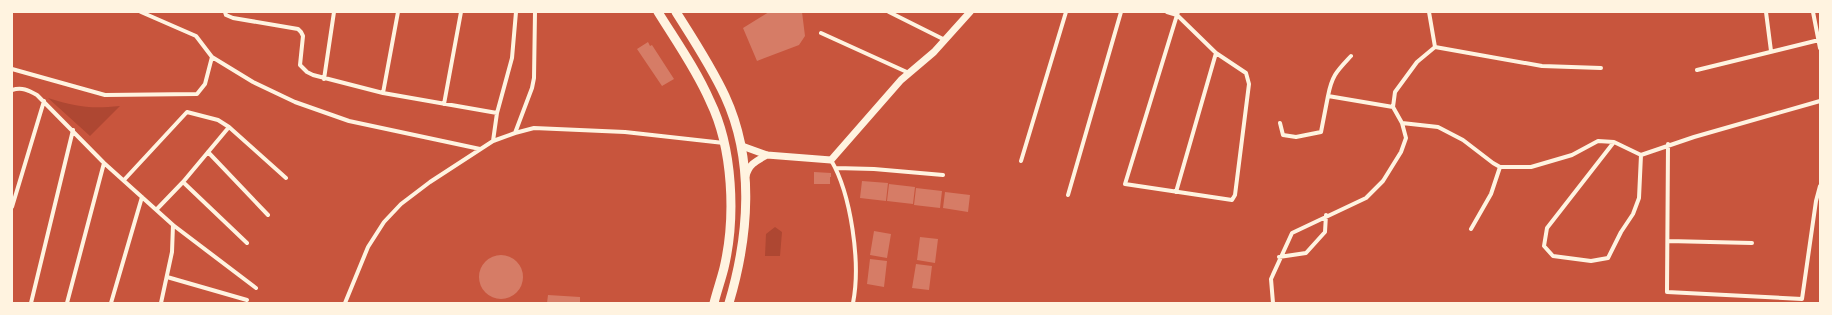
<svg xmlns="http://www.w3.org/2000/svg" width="1832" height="315" viewBox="0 0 1832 315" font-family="'Alegreya Sans',sans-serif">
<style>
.green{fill:#ae4732}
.building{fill:#d67c66}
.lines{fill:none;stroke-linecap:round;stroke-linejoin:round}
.minor{stroke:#fff3e0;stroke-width:4}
.tertiary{stroke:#fff3e0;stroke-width:7}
.trunk{stroke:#fff3e0;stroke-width:9}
</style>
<rect width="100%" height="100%" fill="#c8553d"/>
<!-- green -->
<path class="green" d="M 48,98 C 77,107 90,109 120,106 L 90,136 Z
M 775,227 L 782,232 L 780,256 L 765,256 L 766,234 Z"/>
<!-- building -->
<path class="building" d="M 769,12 L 802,12 L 805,36 L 799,45 L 757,61 L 743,28 Z
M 648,42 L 650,46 L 652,45 L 674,79 L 662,86 L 637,49 Z
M 814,172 L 831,173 L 831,177 L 830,177 L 830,184 L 814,184 Z
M 862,181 L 888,183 L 886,201 L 860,198 Z
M 889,184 L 915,187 L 913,204 L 887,201 Z
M 916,188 L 942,191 L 940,208 L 914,205 Z
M 945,192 L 970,195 L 968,212 L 943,208 Z
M 874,231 L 891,234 L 887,258 L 870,255 Z
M 920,237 L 938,239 L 935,263 L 917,260 Z
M479 277a22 22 0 1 1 44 0a22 22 0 1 1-44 0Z
M 870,259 L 887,261 L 884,287 L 867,284 Z
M 916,264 L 932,266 L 929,290 L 912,288 Z
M 548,295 L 580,297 L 580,303 L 547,303 Z"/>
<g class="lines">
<!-- minor -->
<path class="minor" d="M 141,12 L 196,36 L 212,57 L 253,82 L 295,102 L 349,121 L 480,149
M 225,12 L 226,15 L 233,18 L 298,29 L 301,32 L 303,36 L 300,65 L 307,72 L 313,75 L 383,93 L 497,113
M 889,12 L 945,40
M 1167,12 L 1177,15 L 1216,53 L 1246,73 L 1249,84 L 1235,195 L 1232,200 L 1125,184 L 1177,15 L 1178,12
M 1766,12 L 1771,51
M 1813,12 L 1820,48
M 821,33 L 909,73
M 1435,47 L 1542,66 L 1601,68
M 12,69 L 105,95 L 197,94 L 205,84 L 212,57
M 1697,70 L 1819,40
M 324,79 L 334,12
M 12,90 C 22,87 28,90 37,95 L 104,163 L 173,225 L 256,288
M 383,93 L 398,12
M 1328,96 C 1332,75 1337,71 1351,56
M 444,104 L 461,12
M 1280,123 L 1283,135 L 1296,137 L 1321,132 L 1328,96 L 1393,107
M 1402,123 L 1438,127 L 1463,140 L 1493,163 L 1500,167 L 1531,167 L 1572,155 L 1598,141 L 1614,142 L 1641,155 L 1694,137 L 1820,101
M 515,133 L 532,88 L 534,78 L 535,12
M 493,141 L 497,113 L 512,58 L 516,12
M 1614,142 L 1547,228 L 1544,246 L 1553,256 L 1591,261 L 1608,258 L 1621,232 L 1633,214 L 1639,198 L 1641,155
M 1668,144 L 1667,292 L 1802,299 L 1816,201 L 1820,186
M 208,152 L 268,215
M 831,160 C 851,194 861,263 853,303
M 1021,161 L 1066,12
M 836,168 L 874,169 L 943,175
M 124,180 L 187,112 L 218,120 L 229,127 L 286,178
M 183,182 L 247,243
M 1176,192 L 1216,53
M 1068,195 L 1121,12
M 12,207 L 44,101
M 157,209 L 183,182 L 229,127
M 1471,229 L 1491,194 L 1500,167
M 1668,241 L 1752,243
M 1279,257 L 1306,253 L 1325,232 L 1326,215
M 167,277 L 247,300
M 31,303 L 73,130
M 67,303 L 104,163
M 111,303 L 142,197
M 161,303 L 172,252 L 173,225
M 345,303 L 368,247 L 384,222 L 401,204 L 430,182 L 493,141 L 515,133 L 534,128 L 625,132 L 724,143
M 1273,303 L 1271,279 L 1292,233 L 1366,198 L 1383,181 L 1401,152 L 1406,138 L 1402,123 L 1393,107 L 1395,92 L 1417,62 L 1435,47 L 1429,12"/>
<!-- tertiary -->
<path class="tertiary" d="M 742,146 L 767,155 L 831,160 L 901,80 L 934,52 L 970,12
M 746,176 C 749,164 756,161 767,155"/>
<!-- trunk -->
<path class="trunk" d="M 658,12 C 676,41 696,69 710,101 C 733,148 736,217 724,268 C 721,280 717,291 714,303
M 676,12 C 693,39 711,66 725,96 C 755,161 749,236 729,303"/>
</g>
<!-- border -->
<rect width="1832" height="315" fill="none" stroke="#fff3e0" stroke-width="26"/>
</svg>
